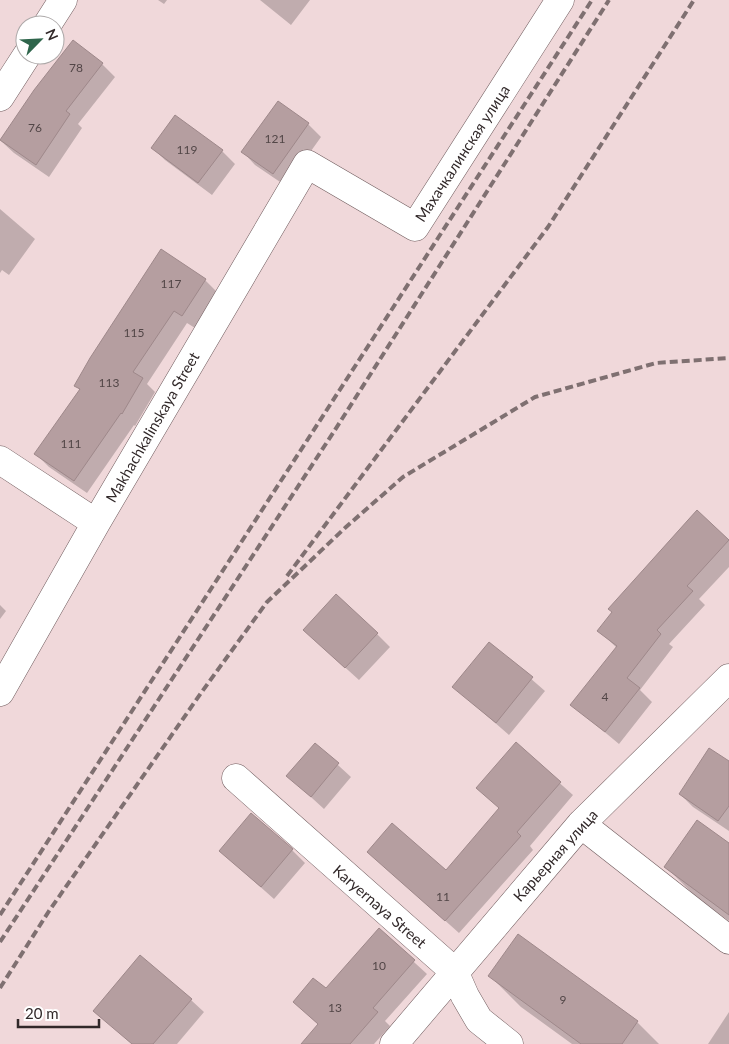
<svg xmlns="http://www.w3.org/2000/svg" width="729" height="1044" viewBox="0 0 729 1044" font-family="Lato,sans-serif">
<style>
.shadow{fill:#0003}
.building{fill:#b59ea0;stroke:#9e888a}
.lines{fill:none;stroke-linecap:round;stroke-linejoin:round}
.minor-casing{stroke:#6f5b5d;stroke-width:29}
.minor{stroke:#fff;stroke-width:28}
.rail{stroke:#7f7071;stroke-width:4;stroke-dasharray:8 4;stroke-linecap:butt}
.labels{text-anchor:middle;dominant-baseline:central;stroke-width:5;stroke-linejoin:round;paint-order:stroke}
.number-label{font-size:12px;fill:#524647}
.street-label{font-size:15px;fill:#312829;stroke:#fff}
</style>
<rect width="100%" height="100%" fill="#f0d8da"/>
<!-- shadow -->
<path class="shadow" d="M 158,0 L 167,0 L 164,4 Z
M 260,0 L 310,0 L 291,25 Z
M 102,64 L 115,77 L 78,124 L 82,128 L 49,177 L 14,153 L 1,141 Z
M 278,103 L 308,124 L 321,137 L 286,186 L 255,165 L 243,152 Z
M 152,147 L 222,151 L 235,164 L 212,195 L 165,160 Z
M 0,209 L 35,239 L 9,275 L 2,270 L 0,273 Z
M 205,280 L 218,293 L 195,328 L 187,323 L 147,384 L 155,392 L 135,426 L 134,425 L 87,493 L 49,467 L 36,454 L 80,390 L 76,386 Z
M 697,512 L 729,541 L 729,567 L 699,599 L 705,605 L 669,644 L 673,647 L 640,690 L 652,702 L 619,744 L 572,705 L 617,648 L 599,631 Z
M 0,605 L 6,611 L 0,619 Z
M 377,634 L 390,647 L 359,680 L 318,643 Z
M 490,643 L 545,691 L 509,735 L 454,687 Z
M 315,744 L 351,777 L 324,809 L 288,776 Z
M 516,744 L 573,795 L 530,846 L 533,850 L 459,933 L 368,852 L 447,872 L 500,809 Z
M 729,763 L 729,831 L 693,807 L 680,794 Z
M 729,845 L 729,921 L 696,897 L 665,866 Z
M 292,850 L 305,863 L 274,899 L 220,851 Z
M 379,930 L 427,974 L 385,1021 L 390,1026 L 374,1044 L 303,1044 L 319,1025 L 294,1002 L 326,990 Z
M 519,936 L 637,1022 L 659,1044 L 572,1044 L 521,1007 L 490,976 Z
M 191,1000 L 204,1012 L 177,1044 L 132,1044 L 95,1010 Z
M 729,1012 L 729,1044 L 708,1044 Z"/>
<!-- building -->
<path class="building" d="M 73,40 L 103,63 L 66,111 L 70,114 L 36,165 L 0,140 L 34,90 Z
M 278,101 L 309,123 L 273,174 L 241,152 Z
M 175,115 L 223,150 L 198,183 L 151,148 Z
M 161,249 L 206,279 L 182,316 L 174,311 L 133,372 L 143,378 L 122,414 L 121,413 L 74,481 L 34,454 L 80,389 L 74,386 L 90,358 Z
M 697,510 L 729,540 L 687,586 L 693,591 L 657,630 L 661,634 L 627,678 L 640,688 L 605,732 L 570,705 L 617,646 L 597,631 L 612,612 L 608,609 Z
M 336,594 L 378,633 L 345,668 L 303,630 Z
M 489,642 L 533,677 L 496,723 L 452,687 Z
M 516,742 L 561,782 L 517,832 L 521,836 L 445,921 L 367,852 L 392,823 L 446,870 L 499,808 L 476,788 Z
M 315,743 L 339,763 L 311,797 L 286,776 Z
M 709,748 L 729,761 L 729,806 L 718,821 L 679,794 Z
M 251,813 L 293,849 L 261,887 L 219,851 Z
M 697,820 L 729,843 L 729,915 L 664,867 Z
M 379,928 L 415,960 L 373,1008 L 378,1012 L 350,1044 L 301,1044 L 318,1024 L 293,1002 L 313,978 L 326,988 Z
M 518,934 L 638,1021 L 622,1044 L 581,1044 L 488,976 Z
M 140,955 L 192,999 L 153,1044 L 132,1044 L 93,1011 Z"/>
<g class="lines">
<defs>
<path id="minor" d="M 47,25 L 63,0
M 0,97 L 27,55
M 0,460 L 96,523
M 0,692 L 96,523 L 307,164 L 415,227 L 560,0
M 236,778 L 454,971 L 465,996 L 479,1020 L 509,1044
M 581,824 L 729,940
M 394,1044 L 581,824 L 729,678"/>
</defs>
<!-- minor casing -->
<use href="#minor" class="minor-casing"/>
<!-- minor -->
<use href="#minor" class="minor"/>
<!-- rail -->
<path class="rail" d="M 287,576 L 548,227 L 694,0
M 0,915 L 592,0
M 0,942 L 333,433 L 609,0
M 0,988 L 49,911 L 201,693 L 267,602 L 346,527 L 403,477 L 535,397 L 656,363 L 729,358"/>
</g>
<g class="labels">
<!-- number labels -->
<g class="number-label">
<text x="76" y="67">78</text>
<text x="35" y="127">76</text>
<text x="275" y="138">121</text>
<text x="187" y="149">119</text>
<text x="171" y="283">117</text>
<text x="134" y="332">115</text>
<text x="109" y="382">113</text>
<text x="71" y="443">111</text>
<text x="605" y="696">4</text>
<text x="443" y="896">11</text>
<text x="379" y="965">10</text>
<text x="563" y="999">9</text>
<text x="335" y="1007">13</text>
</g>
<!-- street labels -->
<g class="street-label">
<text transform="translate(462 153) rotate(-57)">Махачкалинская улица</text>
<text transform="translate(152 427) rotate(-60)">Makhachkalinskaya Street</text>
<text transform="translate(555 855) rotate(-48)">Карьерная улица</text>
<text transform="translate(380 906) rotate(41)">Karyernaya Street</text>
</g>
</g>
<!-- north arrow -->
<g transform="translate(40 40) rotate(66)"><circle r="24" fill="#ffffff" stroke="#ada9a9"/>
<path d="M0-4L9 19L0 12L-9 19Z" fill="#2e654b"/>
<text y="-8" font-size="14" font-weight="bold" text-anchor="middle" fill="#312829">N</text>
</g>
<!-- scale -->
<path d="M18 1019v8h81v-8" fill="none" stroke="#312829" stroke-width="2.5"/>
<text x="25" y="1019" font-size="15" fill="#312829" stroke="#ffffff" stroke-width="4" paint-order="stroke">20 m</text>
</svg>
